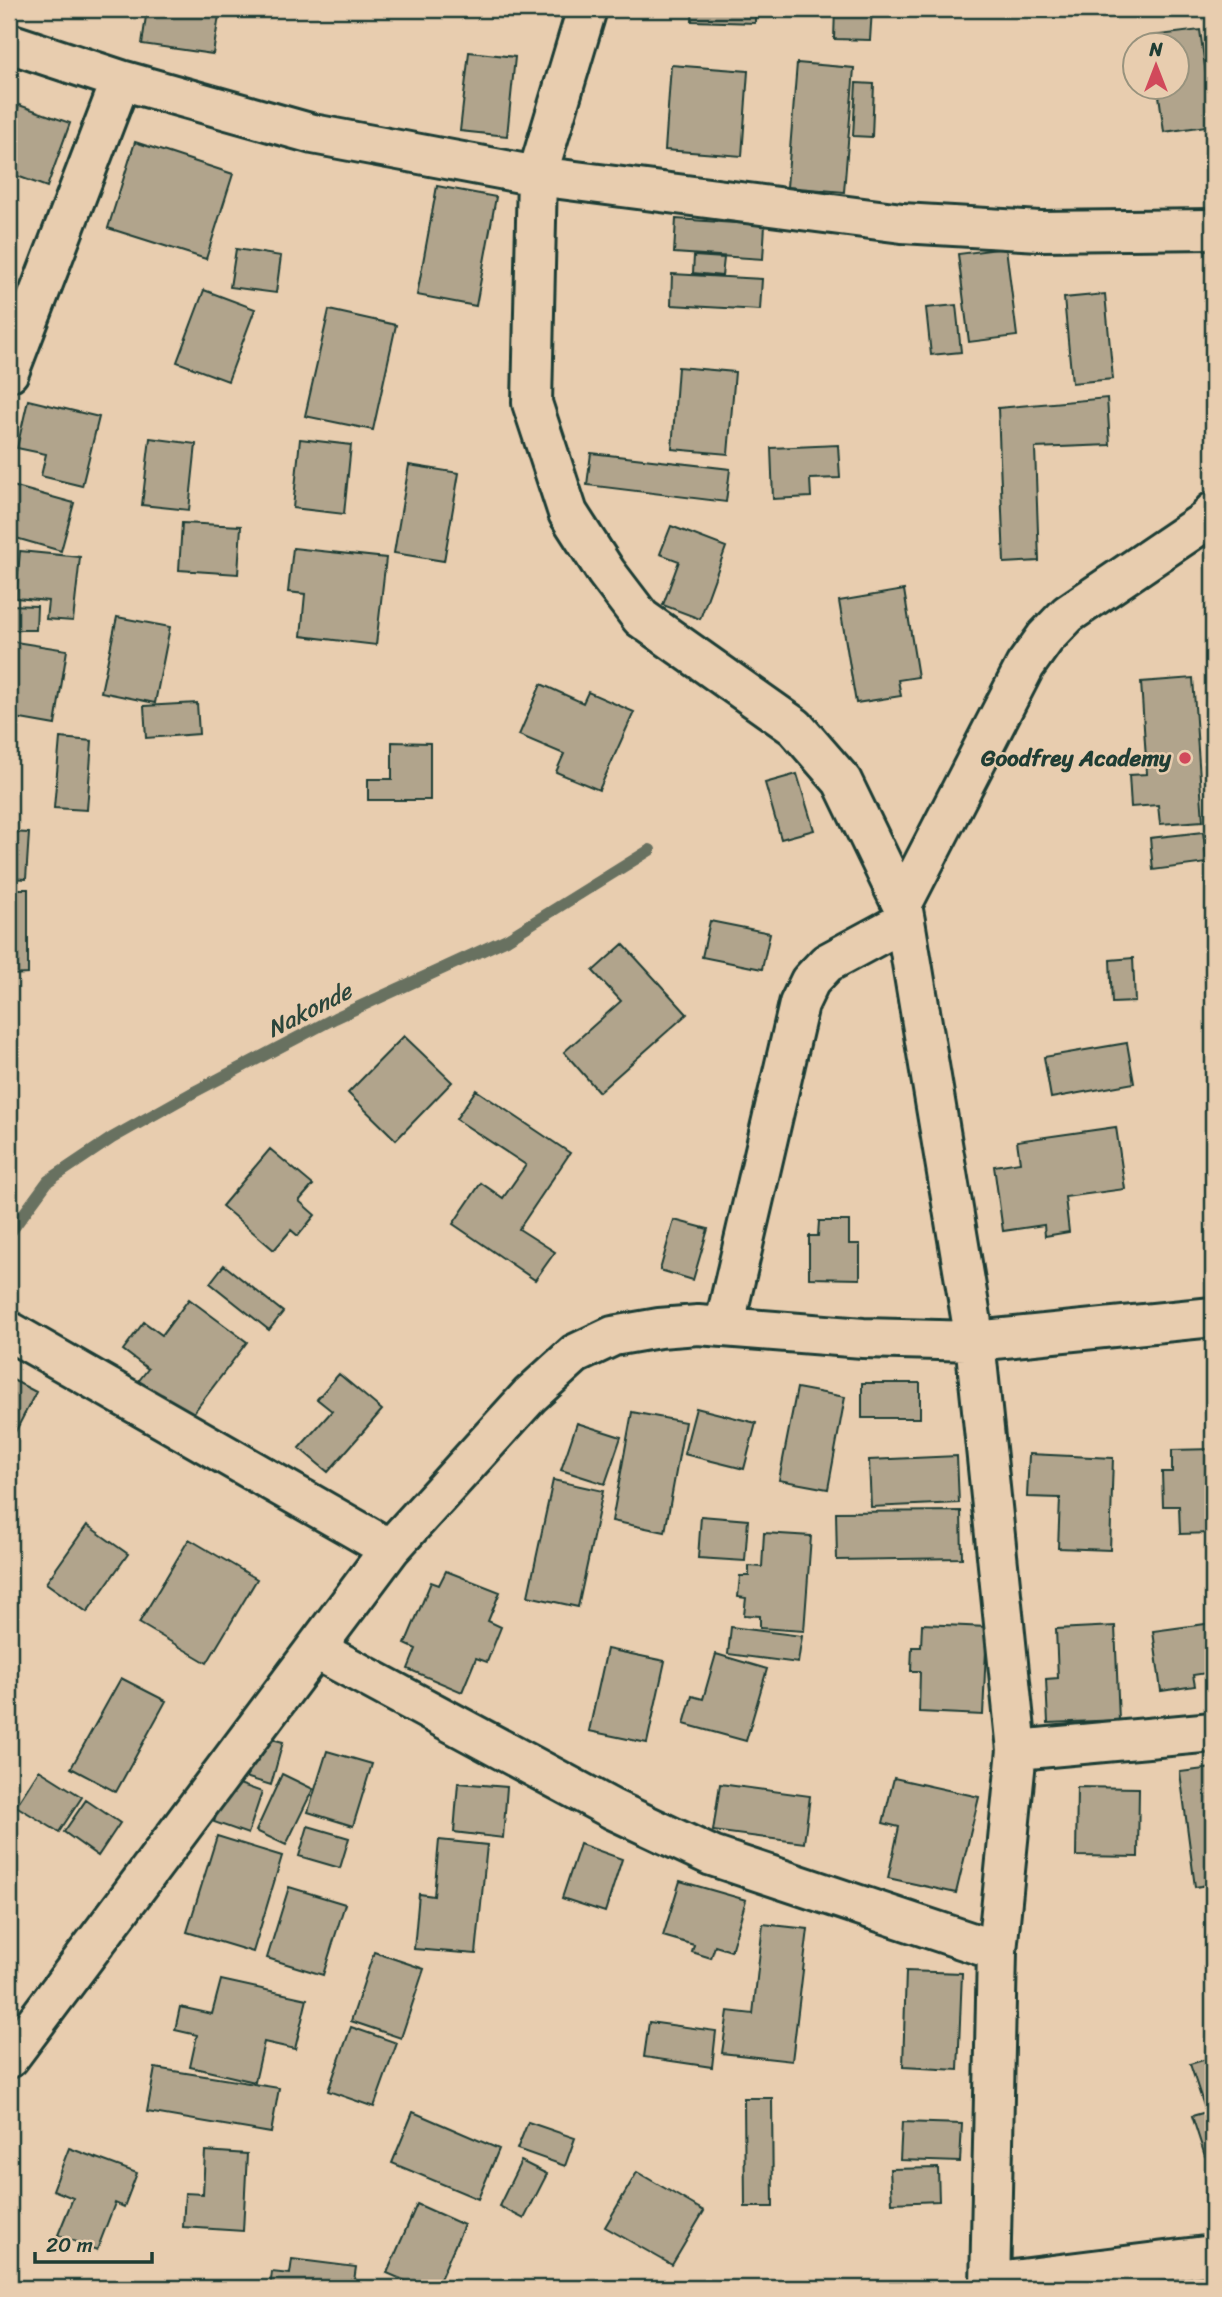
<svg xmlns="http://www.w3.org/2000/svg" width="1222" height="2297" viewBox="0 0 1222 2297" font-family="Sriracha,sans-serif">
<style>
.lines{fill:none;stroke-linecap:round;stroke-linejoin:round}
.stream{stroke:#687160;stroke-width:12}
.building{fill:#b1a48c;stroke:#1f3d34;stroke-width:2}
.minor-casing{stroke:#1f3d34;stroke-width:44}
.minor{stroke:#e8cdaf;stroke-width:38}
.poi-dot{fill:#d1495b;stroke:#e8cdaf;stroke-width:2.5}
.labels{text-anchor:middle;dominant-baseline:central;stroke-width:5;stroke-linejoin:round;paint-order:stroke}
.poi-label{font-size:23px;font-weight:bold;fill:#1f3d34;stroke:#e8cdaf;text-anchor:end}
.water-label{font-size:24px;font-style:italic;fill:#2b463b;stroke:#e8cdaf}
</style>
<rect width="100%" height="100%" fill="#e8cdaf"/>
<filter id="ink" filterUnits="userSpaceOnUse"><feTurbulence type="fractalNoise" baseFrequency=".0143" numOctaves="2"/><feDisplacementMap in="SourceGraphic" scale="14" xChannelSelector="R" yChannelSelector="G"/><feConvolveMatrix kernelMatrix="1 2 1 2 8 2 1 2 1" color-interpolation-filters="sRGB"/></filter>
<g filter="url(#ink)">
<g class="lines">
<!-- stream -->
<path class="stream" d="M 9,1234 L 48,1181 L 112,1138 L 194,1092 L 335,1018 L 507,939 L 650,850"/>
</g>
<!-- building -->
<path class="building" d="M 147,9 L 220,9 L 213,54 L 142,44 Z
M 693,9 L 755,9 L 755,23 L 692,21 Z
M 835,9 L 872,9 L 870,40 L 834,39 Z
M 1200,30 L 1213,125 L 1164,132 L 1158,88 L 1176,88 L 1176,46 L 1152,46 L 1151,36 Z
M 469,52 L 515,57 L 507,136 L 460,131 Z
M 797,63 L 854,68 L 844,192 L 787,187 Z
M 671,65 L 748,71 L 742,156 L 665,150 Z
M 856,83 L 874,84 L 872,137 L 853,136 Z
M 19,105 L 70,123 L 47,187 L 9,173 L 9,133 Z
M 135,142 L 233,174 L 206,259 L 108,228 Z
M 437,186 L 496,197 L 476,306 L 417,295 Z
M 676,219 L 765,225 L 763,259 L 674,253 Z
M 1006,248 L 1017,336 L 969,342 L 958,254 Z
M 236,249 L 281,256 L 276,293 L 230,287 Z
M 694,256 L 724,258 L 722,276 L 693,273 Z
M 672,274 L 762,279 L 760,310 L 671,305 Z
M 204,290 L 255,309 L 228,381 L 177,362 Z
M 1105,294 L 1113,379 L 1072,383 L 1064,298 Z
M 956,305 L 961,352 L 931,355 L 926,308 Z
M 329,310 L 396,325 L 373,430 L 305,416 Z
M 678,367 L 735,372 L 728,454 L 672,449 Z
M 1107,398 L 1110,445 L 1035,448 L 1039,561 L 1004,563 L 998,408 Z
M 28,400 L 99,417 L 82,486 L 41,476 L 46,454 L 17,448 Z
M 150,438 L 196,444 L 189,510 L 142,505 Z
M 300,439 L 351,445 L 344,514 L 293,508 Z
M 838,445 L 840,478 L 810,479 L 811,497 L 773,499 L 771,448 Z
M 591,453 L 730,469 L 726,502 L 587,485 Z
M 409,465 L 459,473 L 444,561 L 394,553 Z
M 9,485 L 74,503 L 61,551 L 9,536 Z
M 182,523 L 241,526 L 238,574 L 179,570 Z
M 671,526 L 726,547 L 700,619 L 663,605 L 679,561 L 660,554 Z
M 293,548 L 386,558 L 376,645 L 301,636 L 305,594 L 288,592 Z
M 20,551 L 80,557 L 73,621 L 46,619 L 48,601 L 16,598 Z
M 904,590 L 918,677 L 898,680 L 901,696 L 856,703 L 839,601 Z
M 9,605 L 37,606 L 36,630 L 9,630 Z
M 117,617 L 170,627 L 155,703 L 101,692 Z
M 9,641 L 67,650 L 55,725 L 9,717 Z
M 1193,678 L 1203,821 L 1160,824 L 1158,805 L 1131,807 L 1129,775 L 1147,774 L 1141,682 Z
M 541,684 L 583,703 L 588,692 L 634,712 L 599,790 L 556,772 L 564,754 L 519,735 Z
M 197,703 L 199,734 L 146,738 L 144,706 Z
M 60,738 L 92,741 L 87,810 L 54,808 Z
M 392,742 L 430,743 L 430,800 L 368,800 L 368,779 L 392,779 Z
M 797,774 L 814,830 L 781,839 L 765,783 Z
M 9,832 L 29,833 L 26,879 L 10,878 L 11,856 L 9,856 Z
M 1203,832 L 1207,863 L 1153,870 L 1150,838 Z
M 9,889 L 28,889 L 28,974 L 9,975 Z
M 710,921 L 770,933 L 762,969 L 702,957 Z
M 623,944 L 687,1014 L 599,1092 L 564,1052 L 621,1001 L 593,971 Z
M 1133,958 L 1135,1002 L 1112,1003 L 1110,960 Z
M 404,1036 L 452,1082 L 396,1140 L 348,1093 Z
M 1127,1043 L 1134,1083 L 1051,1098 L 1044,1057 Z
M 476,1090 L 570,1153 L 519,1229 L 555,1252 L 535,1280 L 453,1224 L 481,1183 L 503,1198 L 526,1165 L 456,1119 Z
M 1116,1127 L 1125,1189 L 1065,1197 L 1069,1232 L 1045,1236 L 1044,1225 L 1003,1231 L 994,1166 L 1020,1162 L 1017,1141 Z
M 270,1149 L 313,1185 L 299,1201 L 315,1215 L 298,1236 L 291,1230 L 274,1250 L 222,1206 Z
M 674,1220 L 708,1229 L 693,1280 L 660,1270 Z
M 819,1221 L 849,1221 L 849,1244 L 860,1244 L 860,1279 L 809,1278 L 809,1236 L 818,1236 Z
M 224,1265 L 283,1312 L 269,1330 L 210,1283 Z
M 189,1299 L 247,1342 L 191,1416 L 163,1395 L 157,1404 L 134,1387 L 148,1369 L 123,1350 L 144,1322 L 162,1335 Z
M 339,1374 L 382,1410 L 328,1472 L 299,1448 L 332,1411 L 317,1399 Z
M 9,1378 L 36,1392 L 9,1444 Z
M 862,1383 L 920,1383 L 920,1418 L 862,1418 Z
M 797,1388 L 845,1397 L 828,1489 L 779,1480 Z
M 696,1408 L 756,1423 L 744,1469 L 684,1454 Z
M 632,1412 L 685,1422 L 665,1532 L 612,1521 Z
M 577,1423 L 621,1437 L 605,1484 L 561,1470 Z
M 1213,1449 L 1213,1533 L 1180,1534 L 1179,1506 L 1163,1506 L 1162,1472 L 1172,1472 L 1172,1450 Z
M 1029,1454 L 1113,1458 L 1110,1550 L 1058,1548 L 1060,1498 L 1027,1497 Z
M 957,1456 L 959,1503 L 871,1507 L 869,1460 Z
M 553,1480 L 603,1491 L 578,1607 L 528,1596 Z
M 961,1511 L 962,1558 L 837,1560 L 836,1512 Z
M 701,1516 L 748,1520 L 745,1561 L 698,1558 Z
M 87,1525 L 128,1554 L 87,1612 L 46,1583 Z
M 764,1533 L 811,1536 L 804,1631 L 760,1628 L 760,1616 L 744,1615 L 746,1598 L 738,1597 L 740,1576 L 749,1576 L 749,1566 L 762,1567 Z
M 189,1539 L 257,1579 L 207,1663 L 139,1623 Z
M 446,1571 L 500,1592 L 488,1621 L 501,1627 L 487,1662 L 476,1658 L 462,1692 L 408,1669 L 416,1649 L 405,1644 L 431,1582 L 439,1585 Z
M 1213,1623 L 1213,1672 L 1193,1675 L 1195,1686 L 1161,1691 L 1153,1631 Z
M 922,1624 L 987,1627 L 983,1715 L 919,1712 L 920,1671 L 911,1671 L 912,1647 L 921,1647 Z
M 1115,1626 L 1119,1720 L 1048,1723 L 1046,1679 L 1058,1678 L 1056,1629 Z
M 731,1627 L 802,1636 L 798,1663 L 728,1654 Z
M 607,1649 L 665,1661 L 647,1743 L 589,1731 Z
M 716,1654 L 767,1669 L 746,1741 L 684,1724 L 692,1696 L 703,1699 Z
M 121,1678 L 166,1701 L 116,1792 L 71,1768 Z
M 253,1734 L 283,1742 L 271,1785 L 242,1776 Z
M 327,1751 L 372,1764 L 353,1826 L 308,1812 Z
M 1213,1768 L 1213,1884 L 1195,1887 L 1180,1772 Z
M 39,1770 L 82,1797 L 59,1832 L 16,1806 Z
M 282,1774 L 313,1789 L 286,1845 L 256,1831 Z
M 894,1778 L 979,1797 L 956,1893 L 888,1878 L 899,1827 L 883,1823 Z
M 228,1780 L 262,1792 L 248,1834 L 214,1822 Z
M 458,1783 L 507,1787 L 503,1838 L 454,1832 Z
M 720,1784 L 810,1796 L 804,1843 L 713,1831 Z
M 1077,1787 L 1139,1788 L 1138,1857 L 1076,1856 Z
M 86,1800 L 120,1823 L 98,1856 L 64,1832 Z
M 308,1826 L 349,1838 L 340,1868 L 299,1856 Z
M 217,1836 L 282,1856 L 253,1952 L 187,1932 Z
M 439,1840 L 487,1845 L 476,1954 L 414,1949 L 419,1894 L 434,1896 Z
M 580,1844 L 622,1859 L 605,1912 L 562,1898 Z
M 680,1881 L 746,1900 L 731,1951 L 715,1946 L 711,1958 L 692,1952 L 694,1945 L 663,1936 Z
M 289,1887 L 345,1904 L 323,1975 L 267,1958 Z
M 763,1924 L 808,1929 L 792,2061 L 722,2053 L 728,2011 L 753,2014 Z
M 374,1952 L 424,1969 L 401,2038 L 351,2021 Z
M 906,1971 L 962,1973 L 958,2070 L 903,2067 Z
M 221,1980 L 307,1999 L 295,2049 L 264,2042 L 255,2082 L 190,2067 L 197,2035 L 175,2030 L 180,2007 L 212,2014 Z
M 649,2022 L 716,2031 L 712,2067 L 644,2057 Z
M 351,2027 L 397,2043 L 374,2107 L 328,2091 Z
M 1213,2057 L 1213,2154 L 1205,2156 L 1192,2116 L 1206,2112 L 1190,2064 Z
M 155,2068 L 279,2088 L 271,2133 L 147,2112 Z
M 744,2098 L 772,2098 L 773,2207 L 745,2207 Z
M 413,2112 L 499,2149 L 478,2199 L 392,2163 Z
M 528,2122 L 575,2138 L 565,2166 L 517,2149 Z
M 902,2122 L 962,2124 L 960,2162 L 900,2160 Z
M 69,2148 L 137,2173 L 124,2207 L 115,2203 L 97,2250 L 58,2235 L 73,2198 L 53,2190 Z
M 205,2151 L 247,2154 L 243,2231 L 183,2227 L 185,2193 L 203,2194 Z
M 521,2161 L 547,2174 L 524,2219 L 499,2206 Z
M 938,2168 L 939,2201 L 892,2203 L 890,2169 Z
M 637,2172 L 704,2211 L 672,2265 L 605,2227 Z
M 417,2204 L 464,2225 L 436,2288 L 422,2288 L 387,2273 Z
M 292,2259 L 356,2267 L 353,2288 L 270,2288 L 272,2272 L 290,2274 Z
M 528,2282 L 543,2288 L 525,2288 Z"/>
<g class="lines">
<defs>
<path id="minor" d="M 587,9 L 537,176 L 532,403 L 568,513 L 606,572 L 641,618 L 795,727 L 842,781 L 902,905 L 905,921 L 975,1341 L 1017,1750 L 997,1951 L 990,2288
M 9,43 L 121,80 L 313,134 L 537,176 L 902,223 L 1040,231 L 1213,229
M 9,372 L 121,80
M 902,905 L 1025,666 L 1045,638 L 1068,614 L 1208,519 L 1213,512
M 724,1327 L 799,1004 L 810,981 L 827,963 L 905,921
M 9,1331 L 390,1549
M 315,1649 L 612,1809 L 712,1856 L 997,1951
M 1017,1750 L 1213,1732
M 9,2058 L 390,1549 L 530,1395 L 575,1354 L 613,1336 L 659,1328 L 698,1325 L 863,1338 L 975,1341 L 1213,1317
M 990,2283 L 1213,2255"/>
</defs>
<!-- minor casing -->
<use href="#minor" class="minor-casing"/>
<!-- minor -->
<use href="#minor" class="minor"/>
</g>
</g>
<!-- markers -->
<circle class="poi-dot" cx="1185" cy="758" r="7"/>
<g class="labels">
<!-- poi labels -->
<g class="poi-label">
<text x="1171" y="758">Goodfrey Academy</text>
</g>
<!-- water labels -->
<g class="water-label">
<text transform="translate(309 1010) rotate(-27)">Nakonde</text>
</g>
</g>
<!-- margin -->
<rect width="1222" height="2297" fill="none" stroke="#e8cdaf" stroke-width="35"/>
<rect x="18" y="18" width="1187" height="2262" fill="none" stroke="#1f3d34" stroke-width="2.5" filter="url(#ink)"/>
<!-- north arrow -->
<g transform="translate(1156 66)"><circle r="33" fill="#e8cdaf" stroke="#98937e" stroke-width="2"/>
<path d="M0-5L12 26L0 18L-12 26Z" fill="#d1495b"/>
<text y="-10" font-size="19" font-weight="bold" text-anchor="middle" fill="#1f3d34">N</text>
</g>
<!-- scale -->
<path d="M35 2252v10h117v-10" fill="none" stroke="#1f3d34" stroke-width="3.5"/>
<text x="46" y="2252" font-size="21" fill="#1f3d34" stroke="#e8cdaf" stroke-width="5" paint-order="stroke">20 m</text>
</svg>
